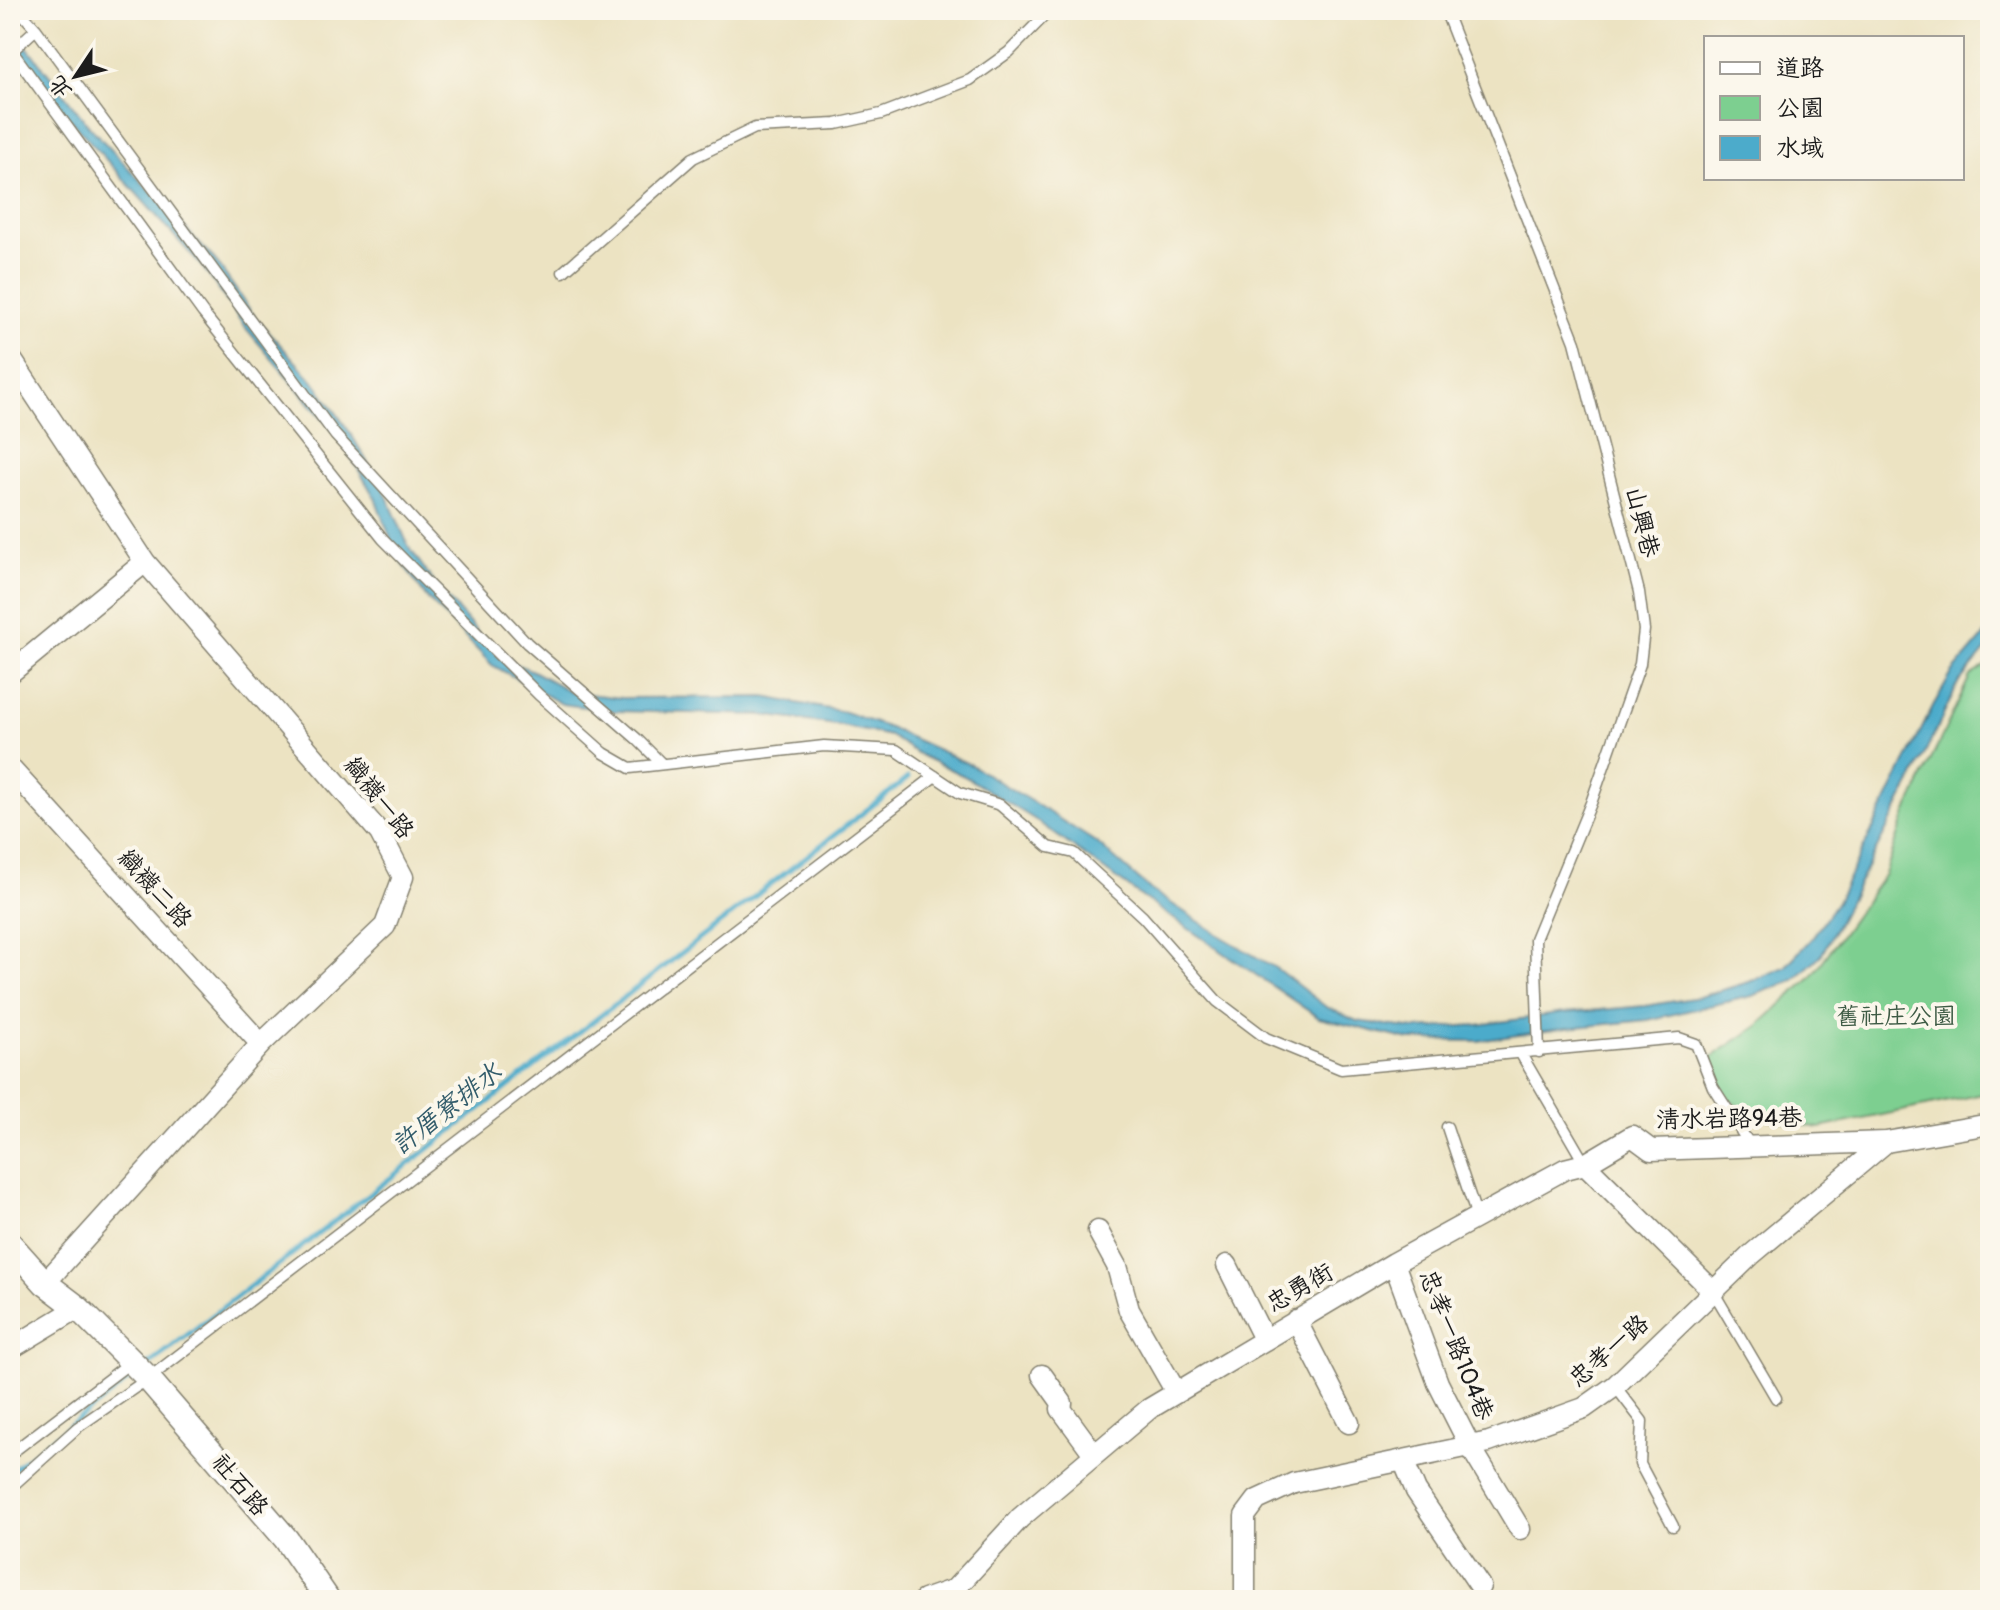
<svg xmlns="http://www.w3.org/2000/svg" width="2000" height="1610" viewBox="0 0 2000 1610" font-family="Pangolin,'LXGW WenKai TC',sans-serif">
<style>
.green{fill:#7dcf90;stroke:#4c7656;stroke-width:2}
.water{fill:#4cabcb;stroke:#346474;stroke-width:2}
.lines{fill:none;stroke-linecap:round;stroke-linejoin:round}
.stream{stroke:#4cabcb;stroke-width:5}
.service-casing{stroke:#84806f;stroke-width:13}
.minor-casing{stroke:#84806f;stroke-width:23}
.tertiary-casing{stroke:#84806f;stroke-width:27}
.service{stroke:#fff;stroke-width:10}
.minor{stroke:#fff;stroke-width:20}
.tertiary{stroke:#fff;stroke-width:24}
.labels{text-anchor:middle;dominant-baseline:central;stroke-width:8;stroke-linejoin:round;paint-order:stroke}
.street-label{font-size:24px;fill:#1c1c1c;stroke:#fbf7ec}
.park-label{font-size:24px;fill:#3e5b45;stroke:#fbf7ec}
.water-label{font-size:26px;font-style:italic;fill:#325c6b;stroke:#fbf7ec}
</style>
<rect width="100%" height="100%" fill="#fbf7ec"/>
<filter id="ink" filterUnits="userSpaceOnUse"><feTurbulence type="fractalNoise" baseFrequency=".0125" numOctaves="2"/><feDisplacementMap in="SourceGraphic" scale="16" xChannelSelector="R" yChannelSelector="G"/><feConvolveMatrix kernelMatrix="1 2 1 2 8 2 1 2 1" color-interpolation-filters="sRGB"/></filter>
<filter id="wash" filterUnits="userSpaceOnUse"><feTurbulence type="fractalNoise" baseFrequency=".006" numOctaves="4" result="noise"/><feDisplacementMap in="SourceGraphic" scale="32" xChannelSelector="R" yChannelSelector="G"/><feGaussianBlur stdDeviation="1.8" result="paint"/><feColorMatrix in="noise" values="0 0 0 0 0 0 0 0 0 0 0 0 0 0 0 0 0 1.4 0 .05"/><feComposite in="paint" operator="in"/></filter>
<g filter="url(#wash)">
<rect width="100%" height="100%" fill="#ece3c2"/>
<!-- green -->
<path class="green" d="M 1990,663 L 1988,1093 L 1820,1128 L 1760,1118 L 1726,1099 L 1707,1060 L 1758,1026 L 1812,976 L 1885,874 L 1905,816 L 1970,676 Z"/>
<!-- water -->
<path class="water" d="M 10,25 L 89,126 L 215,260 L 255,317 L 317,385 L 351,434 L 385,492 L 409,547 L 438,588 L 501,659 L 531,670 L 571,692 L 622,698 L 764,697 L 845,712 L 892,729 L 971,765 L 1039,806 L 1097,843 L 1151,890 L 1224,938 L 1277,969 L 1326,1007 L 1357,1021 L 1416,1029 L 1477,1025 L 1565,1013 L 1645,1006 L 1699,997 L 1749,982 L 1785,967 L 1811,939 L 1838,900 L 1933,706 L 1952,673 L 1990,629 L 1990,645 L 1959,682 L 1913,779 L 1822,954 L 1794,980 L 1752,996 L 1648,1020 L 1567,1028 L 1478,1041 L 1409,1040 L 1319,1018 L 1142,897 L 1034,819 L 964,776 L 922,756 L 890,736 L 836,725 L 762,715 L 613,711 L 562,704 L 492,665 L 426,597 L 397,555 L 375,498 L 341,440 L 244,326 L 204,269 L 10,52 Z"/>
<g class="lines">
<!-- stream -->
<path class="stream" d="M 146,1367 L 908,778
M 10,1472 L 135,1375"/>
</g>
</g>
<g filter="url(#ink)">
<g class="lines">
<defs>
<path id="service" d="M 19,10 L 36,29 L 335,435 L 527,643 L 637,739 L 661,763
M 1445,10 L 1575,342 L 1639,592 L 1644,630 L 1640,664 L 1591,803 L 1535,939 L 1539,1052
M 1989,10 L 1990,12
M 36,29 L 12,51 L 203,313 L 383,539 L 539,695 L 604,753 L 630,768 L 824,746 L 896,750 L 960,793 L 1000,805 L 1049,847 L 1074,853 L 1143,917 L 1217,1001 L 1266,1038 L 1341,1069 L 1679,1038 L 1696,1044 L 1713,1087 L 1750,1145
M 563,272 L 693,158 L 755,128 L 836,124 L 881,114 L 970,80 L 1009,52 L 1050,10
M 1521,1054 L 1585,1164
M 1447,1127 L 1477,1217
M 1713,1291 L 1776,1398
M 1615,1386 L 1642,1421 L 1640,1464 L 1673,1526
M 10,1454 L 131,1362
M 10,1488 L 78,1427 L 149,1378 L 935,776"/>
<path id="minor" d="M 10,357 L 145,562 L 380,833 L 403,877 L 385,926 L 261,1044 L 45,1283
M 10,673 L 145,562
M 10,768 L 261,1044
M 1585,1164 L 1632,1136 L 1651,1150 L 1886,1142
M 1098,1231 L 1117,1266 L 1129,1310 L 1176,1392
M 1394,1263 L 1438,1383 L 1470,1446 L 1520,1529
M 1227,1265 L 1264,1339
M 1296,1320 L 1349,1423
M 10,1349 L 78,1308
M 1042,1375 L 1062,1403 L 1061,1409 L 1094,1454
M 1403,1460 L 1416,1491 L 1480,1586
M 924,1600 L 955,1589 L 1020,1518 L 1149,1409 L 1394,1263 L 1565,1169 L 1585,1164 L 1713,1291
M 1245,1600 L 1245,1516 L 1257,1500 L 1294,1483 L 1489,1442 L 1584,1408 L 1615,1386 L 1751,1255 L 1886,1142 L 1990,1124"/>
<path id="tertiary" d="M 10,1244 L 45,1283 L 78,1308 L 145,1375 L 286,1539 L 328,1600"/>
</defs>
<!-- service casing -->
<use href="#service" class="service-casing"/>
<!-- minor casing -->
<use href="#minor" class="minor-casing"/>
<!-- tertiary casing -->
<use href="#tertiary" class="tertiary-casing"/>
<!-- service -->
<use href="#service" class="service"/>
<!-- minor -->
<use href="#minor" class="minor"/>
<!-- tertiary -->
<use href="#tertiary" class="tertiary"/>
</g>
</g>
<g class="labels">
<!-- street labels -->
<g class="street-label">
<text transform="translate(1642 522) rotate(76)">山興巷</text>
<text transform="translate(379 798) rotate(52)">織襪一路</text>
<text transform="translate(155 889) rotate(48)">織襪二路</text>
<text transform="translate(1729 1119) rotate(-1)">清水岩路94巷</text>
<text transform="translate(1300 1288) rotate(-30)">忠勇街</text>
<text transform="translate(1456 1345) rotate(68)">忠孝一路104巷</text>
<text transform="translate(1609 1351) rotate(-41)">忠孝一路</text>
<text transform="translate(240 1485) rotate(50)">社石路</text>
</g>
<!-- park labels -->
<g class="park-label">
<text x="1896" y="1016">舊社庄公園</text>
</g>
<!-- water labels -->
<g class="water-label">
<text transform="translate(447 1109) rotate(-38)">許厝寮排水</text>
</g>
</g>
<!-- margin -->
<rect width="2000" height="1610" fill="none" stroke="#fbf7ec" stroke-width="40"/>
<!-- legend -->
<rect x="1704" y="36" width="260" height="144" fill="#fbf7ec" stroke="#a29f99" stroke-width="2"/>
<rect x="1720" y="62" width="40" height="12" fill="#ffffff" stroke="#a29f99" stroke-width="2"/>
<text x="1776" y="76" font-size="24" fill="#1c1c1c">道路</text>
<rect x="1720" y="96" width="40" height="24" fill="#7dcf90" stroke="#a29f99" stroke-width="2"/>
<text x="1776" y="116" font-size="24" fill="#1c1c1c">公園</text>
<rect x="1720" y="136" width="40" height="24" fill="#4cabcb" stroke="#a29f99" stroke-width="2"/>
<text x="1776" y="156" font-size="24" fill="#1c1c1c">水域</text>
<!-- north arrow -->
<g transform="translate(76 76) rotate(235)" stroke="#fbf7ec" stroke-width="6" paint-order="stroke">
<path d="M0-6L14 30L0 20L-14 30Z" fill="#1c1c1c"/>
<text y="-12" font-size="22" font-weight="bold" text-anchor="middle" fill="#1c1c1c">北</text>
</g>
</svg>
